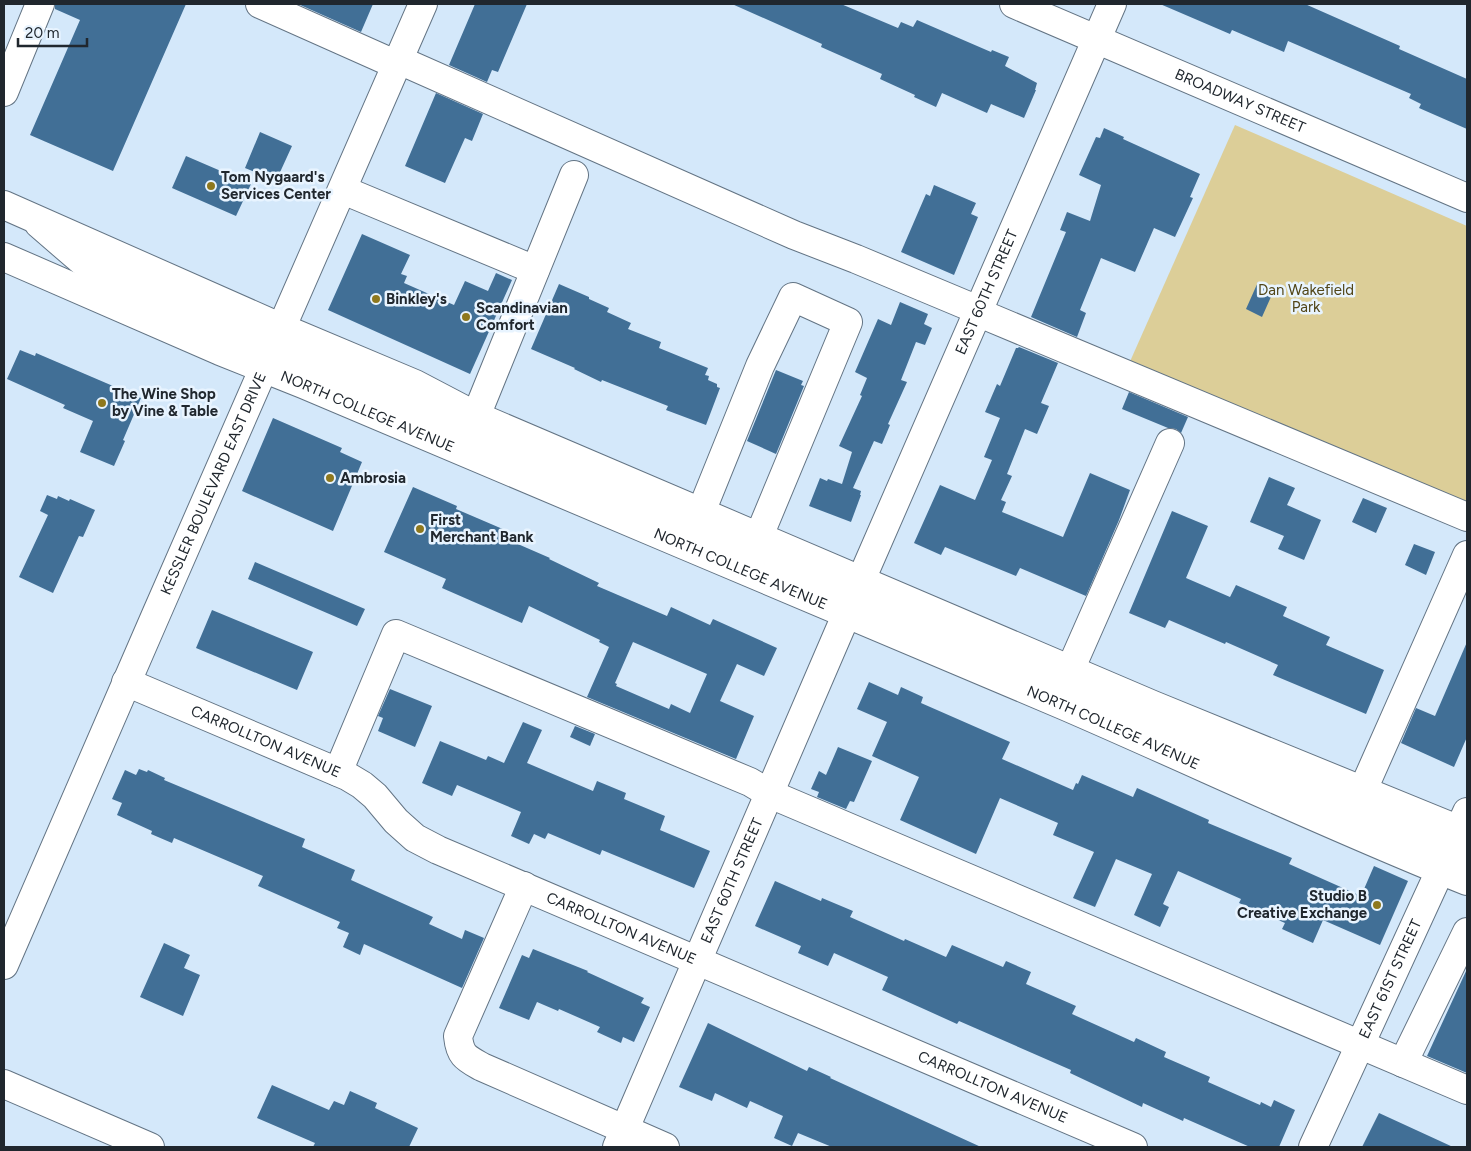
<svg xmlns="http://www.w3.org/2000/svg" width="1471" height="1151" viewBox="0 0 1471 1151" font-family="Figtree,sans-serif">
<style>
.green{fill:#dcce98}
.building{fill:#416f96;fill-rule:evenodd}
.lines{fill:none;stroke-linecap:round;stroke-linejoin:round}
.minor-casing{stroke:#637484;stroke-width:30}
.major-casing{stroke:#637484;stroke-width:30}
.minor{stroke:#fff;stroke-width:28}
.major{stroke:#fff;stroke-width:28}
.poi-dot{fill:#8e781e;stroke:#e8f4ff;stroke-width:2}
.labels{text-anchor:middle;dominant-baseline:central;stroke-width:5;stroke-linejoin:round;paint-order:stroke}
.street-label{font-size:15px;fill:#20272e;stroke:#e8f4ff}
.poi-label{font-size:15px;font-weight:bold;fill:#20272e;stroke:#e8f4ff;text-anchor:start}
.park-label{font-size:15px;fill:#514517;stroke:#e8f4ff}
</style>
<rect width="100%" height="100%" fill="#d4e8fa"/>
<!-- green -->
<path class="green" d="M 1235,125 L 1467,226 L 1467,510 L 1128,366 Z"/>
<!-- building -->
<path class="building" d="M 55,4 L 186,4 L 113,171 L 30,135 L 80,20 L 55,9 Z
M 298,4 L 373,4 L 361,32 Z
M 475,4 L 527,4 L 498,72 L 492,70 L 487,82 L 449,65 Z
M 732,4 L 841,4 L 898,28 L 901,22 L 913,27 L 917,20 L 991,52 L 992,50 L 1009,57 L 1005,66 L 1037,83 L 1035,90 L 1036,90 L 1024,118 L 991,104 L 987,113 L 942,93 L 936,107 L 914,97 L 915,95 L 880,79 L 882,74 L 821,47 L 822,44 Z
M 1160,4 L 1305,4 L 1400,46 L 1399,49 L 1467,79 L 1467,129 L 1419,108 L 1421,104 L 1409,98 L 1411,94 L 1288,41 L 1284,52 L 1232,30 L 1230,34 Z
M 436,93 L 483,114 L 472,141 L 465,138 L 445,183 L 405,166 Z
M 1104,128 L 1124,137 L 1123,139 L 1200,174 L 1190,197 L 1193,198 L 1175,237 L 1154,228 L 1135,272 L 1101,258 L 1080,310 L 1086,313 L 1077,337 L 1031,317 L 1066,232 L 1060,230 L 1067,212 L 1090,221 L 1101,185 L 1079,175 L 1096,137 L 1100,138 Z
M 260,132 L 292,146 L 276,181 L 245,168 Z
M 186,156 L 251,184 L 236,216 L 172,188 Z
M 934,185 L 976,203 L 971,214 L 978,217 L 954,275 L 901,252 L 926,194 L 930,196 Z
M 362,234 L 410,255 L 401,274 L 407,276 L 404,283 L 454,305 L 465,281 L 488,291 L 496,273 L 512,280 L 470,374 L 328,310 Z
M 1258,282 L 1274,290 L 1262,317 L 1246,309 Z
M 559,284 L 589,297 L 589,299 L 609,308 L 607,312 L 631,323 L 628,329 L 661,342 L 659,348 L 708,368 L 705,375 L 709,376 L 708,380 L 717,384 L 717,387 L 720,388 L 706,425 L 666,410 L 668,406 L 602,380 L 601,382 L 574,369 L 575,368 L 531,349 Z
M 900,302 L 928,314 L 924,324 L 932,328 L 925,345 L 916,342 L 901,380 L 907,382 L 888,424 L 890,425 L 882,444 L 874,441 L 853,488 L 861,491 L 860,495 L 861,495 L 851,522 L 809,506 L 820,478 L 827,481 L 828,479 L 842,484 L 852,452 L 839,446 L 862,396 L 860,395 L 867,378 L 855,372 L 878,319 L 891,325 Z
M 1019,347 L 1058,363 L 1041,403 L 1049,406 L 1037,434 L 1025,429 L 1007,474 L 1012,476 L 1001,500 L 1006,502 L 1002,512 L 1063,537 L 1090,473 L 1130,490 L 1119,520 L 1086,596 L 1020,568 L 1016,576 L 945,547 L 941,555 L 914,543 L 940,485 L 975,500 L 992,460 L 984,457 L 1000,418 L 985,412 L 997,384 L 1000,386 L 1016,348 L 1018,348 Z
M 20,350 L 35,356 L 36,353 L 141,398 L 123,440 L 125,441 L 114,466 L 80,452 L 93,421 L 63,408 L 65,405 L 7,379 Z
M 776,370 L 803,381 L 801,385 L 804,386 L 776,454 L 747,441 Z
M 1129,392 L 1188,417 L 1181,433 L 1176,429 L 1168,428 L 1122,409 Z
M 273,418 L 342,448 L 340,452 L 362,462 L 333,531 L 242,491 Z
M 1269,477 L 1295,488 L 1287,505 L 1321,520 L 1304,560 L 1278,549 L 1284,536 L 1250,522 Z
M 413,487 L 457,506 L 456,509 L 505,530 L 502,537 L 550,558 L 549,559 L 599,583 L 597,586 L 667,616 L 671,607 L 710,625 L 713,619 L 777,648 L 764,676 L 737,664 L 720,701 L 754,716 L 736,759 L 587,697 L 609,647 L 599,642 L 600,640 L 529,606 L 522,623 L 442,588 L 446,579 L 384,552 ZM 633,642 L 707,674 L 690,713 L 671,704 L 669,709 L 616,686 L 617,684 L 615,683 Z
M 47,495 L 57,499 L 58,496 L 69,501 L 70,499 L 95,510 L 83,537 L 79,536 L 53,593 L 19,577 L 48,515 L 40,511 Z
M 1363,498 L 1387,508 L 1376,533 L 1352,522 Z
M 1172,511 L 1208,526 L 1186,578 L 1230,597 L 1236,585 L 1287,607 L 1283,616 L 1330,637 L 1326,645 L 1384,670 L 1366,714 L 1273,675 L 1278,665 L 1226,642 L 1225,644 L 1169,620 L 1165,628 L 1129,613 Z
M 1414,544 L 1435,552 L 1426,575 L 1405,565 Z
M 255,562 L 365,609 L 357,626 L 248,579 Z
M 212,610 L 313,652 L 297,690 L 196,648 Z
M 1467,642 L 1467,737 L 1454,767 L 1401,743 L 1416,708 L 1435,716 Z
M 869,682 L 898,695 L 901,687 L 923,697 L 921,703 L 1010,742 L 1002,759 L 1073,790 L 1076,783 L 1078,784 L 1082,775 L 1133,797 L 1137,788 L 1209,820 L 1208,823 L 1292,858 L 1289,864 L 1361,896 L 1374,866 L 1408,881 L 1380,945 L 1323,920 L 1313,943 L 1282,929 L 1285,923 L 1239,903 L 1241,899 L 1178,871 L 1163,904 L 1169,907 L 1160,927 L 1134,915 L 1152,874 L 1116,859 L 1095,907 L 1073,898 L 1094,852 L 1053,835 L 1058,823 L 1000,798 L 976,854 L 900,820 L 919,777 L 872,756 L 887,722 L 857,709 Z
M 390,689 L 432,706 L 415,747 L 378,731 L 383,718 L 378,716 Z
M 523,722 L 542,730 L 527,763 L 593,791 L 597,781 L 626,793 L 624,799 L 665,816 L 660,830 L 710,851 L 694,888 L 602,850 L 600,855 L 548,833 L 545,839 L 534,834 L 529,844 L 511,836 L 521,812 L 457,785 L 452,796 L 422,783 L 440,741 L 486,760 L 488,756 L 504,763 Z
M 575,726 L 595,734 L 590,746 L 570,737 Z
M 838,747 L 872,761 L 854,802 L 850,801 L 846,809 L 817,797 L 819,792 L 811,789 L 819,771 L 826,775 Z
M 139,769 L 147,772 L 148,770 L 165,778 L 164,780 L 305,839 L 302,847 L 355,870 L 351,880 L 433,917 L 429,924 L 462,939 L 465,930 L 484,938 L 462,988 L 364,944 L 360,955 L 343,947 L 349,933 L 337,928 L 340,922 L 258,886 L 263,876 L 174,838 L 172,843 L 151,834 L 152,831 L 117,815 L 122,803 L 112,799 L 125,770 L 136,775 Z
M 775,881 L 821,901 L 822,898 L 853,911 L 850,917 L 904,941 L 905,939 L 946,957 L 952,945 L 1003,967 L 1006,961 L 1031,972 L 1026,984 L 1076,1006 L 1072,1014 L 1134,1042 L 1136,1038 L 1166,1052 L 1164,1057 L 1210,1077 L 1208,1082 L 1260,1105 L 1261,1102 L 1271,1107 L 1274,1100 L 1295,1110 L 1279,1147 L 1250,1147 L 1184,1118 L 1183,1121 L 1143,1103 L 1142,1107 L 1070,1073 L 1071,1070 L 959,1021 L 957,1024 L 882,990 L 888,977 L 834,953 L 828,966 L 798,953 L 801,946 L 755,926 Z
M 164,943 L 190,955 L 184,968 L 200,975 L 183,1016 L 140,997 Z
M 533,949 L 588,971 L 587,972 L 644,998 L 641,1003 L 650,1007 L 634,1042 L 623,1037 L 621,1043 L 597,1032 L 600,1027 L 559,1009 L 558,1011 L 537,1002 L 529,1020 L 499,1008 L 522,955 L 529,958 Z
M 1467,969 L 1467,1073 L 1427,1056 Z
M 708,1023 L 807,1071 L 809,1067 L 831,1077 L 830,1078 L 981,1147 L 832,1147 L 798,1133 L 792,1146 L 774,1138 L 783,1116 L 750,1101 L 747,1108 L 715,1093 L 712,1101 L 679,1087 Z
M 272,1085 L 329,1110 L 334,1101 L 344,1105 L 350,1091 L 377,1103 L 375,1108 L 418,1128 L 409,1147 L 313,1147 L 315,1143 L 257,1118 Z
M 1379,1113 L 1453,1147 L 1362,1147 Z"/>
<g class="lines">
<defs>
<g id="minor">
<path d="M 260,4 L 397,65"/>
<path id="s1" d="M 1014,4 L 1467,198"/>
<path d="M 399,60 L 794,235 L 856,259 L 978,310"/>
<path d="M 4,92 L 40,4"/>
<path d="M 343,190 L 535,270"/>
<path d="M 39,224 L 90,268 L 228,326 L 307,364 L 1415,835 L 1467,859"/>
<path d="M 977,312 L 1467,517"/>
<path d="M 476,416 L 574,175"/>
<path d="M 701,512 L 760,366 L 793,297 L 848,322 L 759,536"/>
<path id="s2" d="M 861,580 L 1112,4"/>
<path d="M 1070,670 L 1170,443"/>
<path id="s3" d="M 126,682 L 347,776 L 362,785 L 375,796 L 396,821 L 415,838 L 438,850 L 1133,1147"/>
<path d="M 338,772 L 396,634 L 750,782 L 770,794 L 1467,1090"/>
<path d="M 1362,792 L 1467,555"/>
<path d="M 524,886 L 458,1036 C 460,1056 466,1058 482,1067 L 665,1147"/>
<path d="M 1403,1063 L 1467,932"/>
<path d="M 4,1084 L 150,1147"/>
<path id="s4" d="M 617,1147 L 847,613"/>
<path id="s5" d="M 1313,1147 L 1467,812"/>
</g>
<g id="major">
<path d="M 4,205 L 282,328 L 415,384 L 476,416 L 1153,705 L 1467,833"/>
<path id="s6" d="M 4,257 L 220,351 L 303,384 C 557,492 811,598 1065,706 C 1199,764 1331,827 1467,881"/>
<path id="s7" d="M 4,965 C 142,644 284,324 423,4"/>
</g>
</defs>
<!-- minor casing -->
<use href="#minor" class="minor-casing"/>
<!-- major casing -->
<use href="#major" class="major-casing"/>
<!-- minor -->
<use href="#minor" class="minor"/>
<!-- major -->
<use href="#major" class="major"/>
</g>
<!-- markers -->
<g class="poi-dot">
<circle cx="211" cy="186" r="5"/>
<circle cx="376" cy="299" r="5"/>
<circle cx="466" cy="317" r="5"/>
<circle cx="102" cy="403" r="5"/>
<circle cx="330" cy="478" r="5"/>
<circle cx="420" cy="529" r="5"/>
<circle cx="1377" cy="905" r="5"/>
</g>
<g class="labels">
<!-- street labels -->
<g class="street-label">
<text stroke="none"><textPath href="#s1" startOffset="246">BROADWAY STREET</textPath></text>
<text stroke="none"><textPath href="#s2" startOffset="314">EAST 60TH STREET</textPath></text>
<text stroke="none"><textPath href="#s6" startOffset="395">NORTH COLLEGE AVENUE</textPath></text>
<text stroke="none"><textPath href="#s7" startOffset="525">KESSLER BOULEVARD EAST DRIVE</textPath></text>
<text stroke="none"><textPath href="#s6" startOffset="800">NORTH COLLEGE AVENUE</textPath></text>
<text stroke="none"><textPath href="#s6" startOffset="1205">NORTH COLLEGE AVENUE</textPath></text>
<text stroke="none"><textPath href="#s3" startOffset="152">CARROLLTON AVENUE</textPath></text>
<text stroke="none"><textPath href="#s4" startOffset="290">EAST 60TH STREET</textPath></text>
<text stroke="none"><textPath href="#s3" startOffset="558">CARROLLTON AVENUE</textPath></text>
<text stroke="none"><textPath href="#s5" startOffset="185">EAST 61ST STREET</textPath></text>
<text stroke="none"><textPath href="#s3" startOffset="962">CARROLLTON AVENUE</textPath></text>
</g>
<!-- poi labels -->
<g class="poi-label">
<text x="221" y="177">Tom Nygaard's<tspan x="221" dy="17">Services Center</tspan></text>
<text x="386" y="299">Binkley's</text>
<text x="476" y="308">Scandinavian<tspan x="476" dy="17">Comfort</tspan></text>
<text x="112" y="394">The Wine Shop<tspan x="112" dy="17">by Vine &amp; Table</tspan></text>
<text x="340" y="478">Ambrosia</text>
<text x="430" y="520">First<tspan x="430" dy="17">Merchant Bank</tspan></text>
<text x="1367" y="896" text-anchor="end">Studio B<tspan x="1367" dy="17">Creative Exchange</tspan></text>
</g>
<!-- park labels -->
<g class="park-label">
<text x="1306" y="290">Dan Wakefield<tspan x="1306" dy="17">Park</tspan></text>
</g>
</g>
<!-- border -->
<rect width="1471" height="1151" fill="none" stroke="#20272e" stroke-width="10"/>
<!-- scale -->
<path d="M18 38v8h69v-8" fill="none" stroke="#20272e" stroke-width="2.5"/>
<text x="25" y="38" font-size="15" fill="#20272e" stroke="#e8f4ff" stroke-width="4" paint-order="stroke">20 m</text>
</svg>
